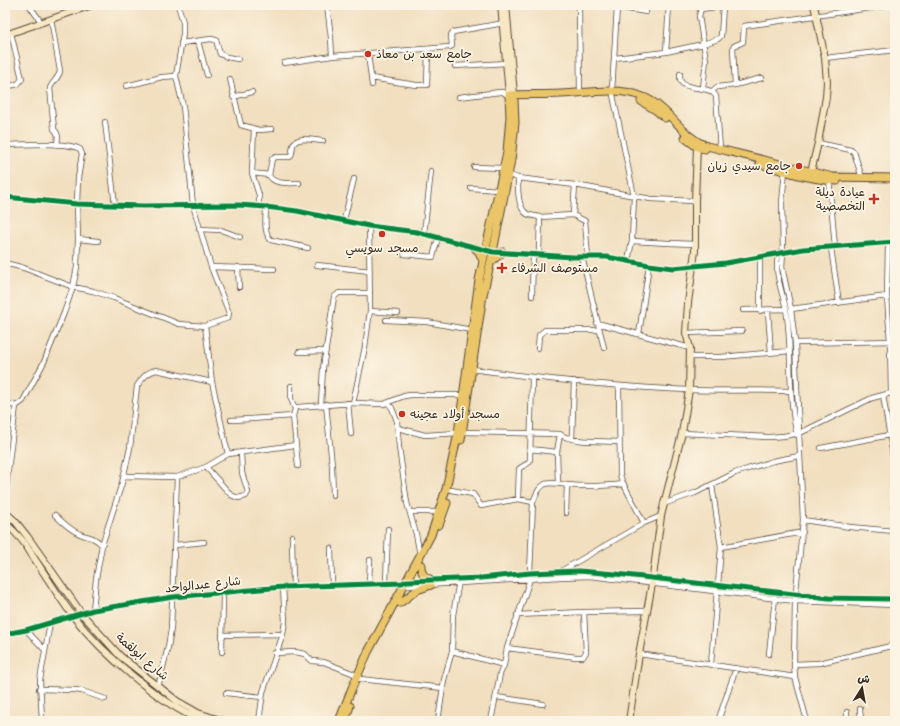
<svg xmlns="http://www.w3.org/2000/svg" width="900" height="726" viewBox="0 0 900 726" font-family="Kalam,'Playpen Sans Arabic',sans-serif">
<style>
.lines{fill:none;stroke-linecap:round;stroke-linejoin:round}
.street-casing{stroke:#564536;stroke-width:6}
.secondary-casing{stroke:#564536;stroke-width:8}
.primary-casing{stroke:#564536;stroke-width:9}
.street{stroke:#fff;stroke-width:4.5}
.secondary{stroke:#f7e8c3;stroke-width:6}
.primary{stroke:#ebc669;stroke-width:7}
.cycleway-casing{stroke:#fcf5e5;stroke-width:8}
.cycleway{stroke:#00873e;stroke-width:5}
.poi-dot{fill:#c8321e;stroke:#fcf5e5;stroke-width:1.5}
.labels{text-anchor:middle;dominant-baseline:central;stroke-width:3.5;stroke-linejoin:round;paint-order:stroke}
.poi-label{font-size:12px;fill:#3b2a1e;stroke:#fcf5e5;text-anchor:start}
.street-label{font-size:12px;fill:#3b2a1e;stroke:#fcf5e5}
</style>
<rect width="100%" height="100%" fill="#fcf5e5"/>
<filter id="ink" filterUnits="userSpaceOnUse"><feTurbulence type="fractalNoise" baseFrequency=".025" numOctaves="2"/><feDisplacementMap in="SourceGraphic" scale="8" xChannelSelector="R" yChannelSelector="G"/><feConvolveMatrix kernelMatrix="1 2 1 2 8 2 1 2 1" color-interpolation-filters="sRGB"/></filter>
<filter id="wash" filterUnits="userSpaceOnUse"><feTurbulence type="fractalNoise" baseFrequency=".012" numOctaves="4" result="noise"/><feDisplacementMap in="SourceGraphic" scale="16" xChannelSelector="R" yChannelSelector="G"/><feGaussianBlur stdDeviation="0.9" result="paint"/><feColorMatrix in="noise" values="0 0 0 0 0 0 0 0 0 0 0 0 0 0 0 0 0 1.4 0 .05"/><feComposite in="paint" operator="in"/></filter>
<g filter="url(#wash)">
<rect width="100%" height="100%" fill="#f1dfbf"/>
</g>
<g filter="url(#ink)">
<g class="lines">
<defs>
<path id="street" d="M 29,5 L 41,22
M 327,5 L 331,38 L 332,56
M 579,5 L 580,93
M 51,19 L 60,71 C 59,78 52,82 50,88 L 54,129 C 59,134 58,137 57,145
M 198,41 L 207,75
M 181,43 L 211,39 L 216,40 L 220,54 L 227,57 L 238,59
M 666,52 L 669,5
M 368,54 L 372,85
M 615,58 L 666,52 L 703,44 L 718,39 L 721,36 L 723,6
M 825,58 L 895,50
M 284,63 L 332,56 L 450,47 L 452,46 L 451,35 L 453,32 L 504,23
M 455,66 L 507,63
M 680,74 C 680,77 680,81 682,83 C 691,91 709,85 716,96 L 720,149
M 371,78 L 416,85 L 427,85 L 428,49
M 230,79 L 241,125 L 259,130 L 272,129
M 735,85 L 733,48 L 734,46 L 743,42 L 744,26 L 884,6
M 126,86 L 162,77 L 176,76
M 5,87 L 18,84 L 22,79 L 11,33
M 703,88 L 706,60 L 699,16 L 701,9 L 723,6 L 723,5
M 612,91 L 617,7 L 646,12
M 712,91 L 717,87 L 735,85 L 762,78
M 613,95 L 634,196 L 632,241 L 628,261
M 233,97 L 252,92
M 459,97 L 500,92 L 503,92 L 507,95 L 509,95
M 105,122 L 115,205
M 254,129 L 252,173 L 259,195 L 259,207
M 818,143 L 851,150 L 854,152 L 862,178
M 5,145 C 22,145 66,141 80,149 L 82,154 L 78,178 L 77,204 L 78,239 L 77,267 L 73,287 L 64,313 L 44,362 L 23,401 L 16,406 L 5,494
M 474,167 L 503,168
M 785,170 L 782,203 L 783,253 L 782,267 L 791,309 L 795,343 L 803,520 L 795,601 L 794,664 L 795,677 L 807,721
M 252,173 L 269,175 C 273,185 290,183 299,183
M 269,175 L 272,159 L 276,157 L 290,157 C 293,153 292,149 293,145 C 297,135 316,141 323,141
M 509,175 L 518,178 L 575,185 L 651,199 L 695,201
M 518,178 C 518,188 517,207 527,214 C 531,216 536,216 540,217 L 539,254
M 829,179 L 835,247
M 575,185 L 573,215 L 585,221 L 588,257
M 471,188 L 498,190
M 5,197 L 77,204 L 143,206 L 239,205 L 266,207 L 297,211 L 369,226 L 417,232 L 493,252 L 573,257 L 607,257 L 649,265 L 673,268 L 726,263 L 803,249 L 895,242
M 266,207 C 266,217 263,233 271,240 L 308,248
M 540,217 L 573,215
M 344,220 L 354,179
M 199,229 L 221,230 L 240,237
M 424,234 L 431,171
M 78,239 L 98,241
M 632,241 L 669,243 L 695,244
M 888,243 L 887,296 L 890,342 L 891,393
M 831,248 L 839,303
M 779,252 C 773,270 782,291 786,309 C 793,350 787,394 797,435
M 404,254 L 433,257 L 438,238
M 582,257 L 604,348
M 5,263 L 24,268 L 73,287 L 93,291 L 114,298 L 179,324 L 205,326 L 228,318 L 229,313 L 211,267 L 193,205 L 183,106 L 176,76 L 183,34 L 183,22 L 178,5
M 317,265 L 370,271
M 211,267 L 274,269
M 238,267 L 239,287
M 532,296 L 533,254
M 791,309 L 887,296
M 743,310 L 786,309
M 370,311 L 398,313
M 760,311 L 760,258
M 768,311 L 771,353
M 386,320 L 427,322 L 472,330
M 597,323 L 690,348
M 205,326 L 212,382 L 228,454
M 686,333 L 742,331
M 639,334 L 649,265
M 795,343 L 895,341
M 538,348 L 539,335 L 545,330 L 599,330
M 299,352 L 325,351
M 690,357 L 721,357 L 790,351
M 472,369 C 543,379 615,387 688,390 C 722,391 757,390 792,391
M 291,386 L 291,399 L 295,409
M 619,386 L 620,475 L 622,481 L 644,523
M 883,395 L 893,456 L 895,540
M 5,403 L 16,406
M 348,403 L 351,434
M 353,403 L 365,347 L 370,311 L 369,226
M 388,403 L 392,408 L 397,421 L 399,447 L 407,503 L 416,534 L 420,555
M 326,404 L 332,465 L 333,495
M 321,405 L 323,368 L 334,297 L 339,293 L 370,293
M 231,420 L 251,419 L 293,416
M 398,428 L 425,435 L 458,433
M 463,432 L 560,434 C 571,443 604,441 619,442
M 682,433 L 769,437 L 784,436 L 800,433 L 872,398 L 895,392
M 572,439 L 574,381
M 821,448 L 890,435
M 530,449 L 557,452
M 298,466 L 293,416 L 295,409 L 298,407 L 353,403 L 384,404 L 404,396 L 411,395 L 463,395
M 206,467 L 231,495 L 238,498 L 246,496 L 248,492 L 242,473 L 241,452
M 124,476 L 177,477 L 206,467 L 228,454 L 296,445
M 558,483 L 557,452 L 560,434
M 712,485 L 721,547 L 718,585
M 451,490 L 473,494 L 481,506 L 518,499 L 533,502
M 518,499 L 519,469 C 522,465 528,466 530,460 L 532,377
M 663,504 L 695,493 L 735,473 L 773,461 L 799,456
M 410,512 L 439,512
M 566,513 L 567,485
M 55,515 C 62,522 70,530 80,534 C 90,538 93,536 102,545
M 803,520 L 850,527 L 894,531
M 292,536 L 293,587
M 175,545 L 204,542
M 721,547 L 803,532
M 331,548 L 332,585
M 561,571 L 644,523 L 661,516
M 530,573 L 533,502 C 536,495 538,488 545,484 C 552,482 560,484 567,485 C 585,487 605,486 624,484
M 369,583 L 370,560
M 386,583 L 388,529
M 403,584 L 409,586 L 560,577 L 590,576 L 795,601 L 895,605
M 93,610 L 96,579 L 102,545 L 122,483 L 130,448 L 137,386 C 142,378 147,372 156,370 L 212,382
M 517,615 L 584,612 L 646,611
M 26,630 L 44,649
M 5,634 L 26,630 L 93,610 L 173,597 L 283,587 L 402,583 L 407,581 L 481,578 L 530,573 L 579,571 L 616,574 L 829,598 L 895,599
M 222,635 L 283,634
M 507,648 L 576,657 L 583,657 L 586,652 L 584,612
M 452,651 L 504,665
M 222,652 L 223,592
M 275,653 L 295,652 L 305,654 L 312,661 L 324,662 L 357,675
M 639,654 L 795,677
M 769,654 L 775,598
M 711,664 L 717,591
M 794,664 L 819,663 L 832,660 L 895,645
M 360,679 L 443,688
M 158,687 L 168,647 L 171,629 L 177,477
M 39,689 L 75,690 L 82,691 L 105,699
M 226,693 L 262,697
M 496,697 L 543,704
M 860,709 L 861,721
M 847,712 L 847,721
M 42,721 L 40,680 L 50,623
M 259,721 L 263,692 L 283,634 L 285,622 L 283,587
M 438,721 L 444,680 L 452,651 L 453,615 L 459,581
M 491,721 L 500,674 L 504,665 L 507,648 L 530,579
M 718,721 L 736,668"/>
<path id="secondary" d="M 501,5 L 509,95
M 506,5 L 514,94
M 5,35 L 92,5
M 810,176 L 818,143 L 826,97 L 827,82 L 825,58 L 814,5
M 5,512 L 15,521 L 27,536 L 82,614 L 120,656 L 177,701 L 198,713 L 223,721
M 5,523 C 11,528 17,534 22,540 C 27,546 31,554 36,561 C 48,579 60,599 73,616 C 102,653 159,703 202,721
M 629,721 L 639,654 L 652,584 L 661,516 L 682,433 L 689,390 L 690,348 L 686,333 L 688,303 L 695,251 L 695,201 L 697,147 L 698,144"/>
<path id="primary" d="M 641,101 L 657,111 L 665,118
M 685,138 L 697,147 L 705,149
M 760,164 C 785,171 811,180 837,181
M 475,248 L 479,252 L 483,261
M 492,261 L 503,252
M 461,440 L 483,295 L 493,252 L 511,160 L 515,123 L 514,99
M 439,525 L 447,503
M 421,565 C 421,574 424,577 432,580
M 400,603 L 417,590 L 431,585
M 339,721 L 352,688 L 368,652 L 431,535 L 446,489 L 458,433 L 479,280 L 507,152 L 510,117 L 509,95 C 527,94 544,95 561,94 C 592,93 625,84 653,102 C 674,115 683,137 707,146 L 833,177 L 895,178
M 345,721 L 350,706"/>
</defs>
<!-- street casing -->
<use href="#street" class="street-casing"/>
<!-- secondary casing -->
<use href="#secondary" class="secondary-casing"/>
<!-- primary casing -->
<use href="#primary" class="primary-casing"/>
<!-- street -->
<use href="#street" class="street"/>
<!-- secondary -->
<use href="#secondary" class="secondary"/>
<!-- primary -->
<use href="#primary" class="primary"/>
<defs>
<path id="cycleway" d="M 5,197 L 77,204 L 143,206 L 239,205 L 266,207 L 297,211 L 369,226 L 417,232 L 493,252 L 573,257 L 607,257 L 649,265 L 673,268 L 726,263 L 803,249 L 895,242
M 5,634 L 26,630 L 93,610 L 173,597 L 283,587 L 402,583 L 407,581 L 481,578 L 530,573 L 579,571 L 616,574 L 829,598 L 895,599"/>
</defs>
<!-- cycleway casing -->
<use href="#cycleway" class="cycleway-casing"/>
<!-- cycleway -->
<use href="#cycleway" class="cycleway"/>
</g>
</g>
<!-- markers -->
<g class="poi-dot">
<circle cx="368" cy="54" r="4"/>
<circle cx="799" cy="166" r="4"/>
<path d="M872 193h4v4h4v4h-4v4h-4v-4h-4v-4h4z"/>
<circle cx="382" cy="234" r="4"/>
<path d="M500 262h4v4h4v4h-4v4h-4v-4h-4v-4h4z"/>
<circle cx="402" cy="414" r="4"/>
</g>
<g class="labels">
<!-- poi labels -->
<g class="poi-label">
<text x="376" y="54">جامع سعد بن معاذ</text>
<text x="791" y="166" text-anchor="end">جامع سيدي زيان</text>
<text x="865" y="192" text-anchor="end">عيادة ديلة<tspan x="865" dy="14">التخصصية</tspan></text>
<text x="382" y="248" text-anchor="middle">مسجد سويسي</text>
<text x="511" y="268">مستوصف الشرفاء</text>
<text x="410" y="414">مسجد أولاد عجينه</text>
</g>
<!-- street labels -->
<g class="street-label">
<text transform="translate(203 585) rotate(-6)">شارع عبدالواحد</text>
<text transform="translate(142 657) rotate(41)">شارع ابولقمة</text>
</g>
</g>
<!-- margin -->
<rect width="900" height="726" fill="none" stroke="#fcf5e5" stroke-width="20"/>
<!-- north arrow -->
<g transform="translate(862 688) rotate(11)" stroke="#fcf5e5" stroke-width="3" paint-order="stroke">
<path d="M0-3L7 15L0 10L-7 15Z" fill="#3b2a1e"/>
<text y="-6" font-size="11" font-weight="bold" text-anchor="middle" fill="#3b2a1e">ش</text>
</g>
</svg>
